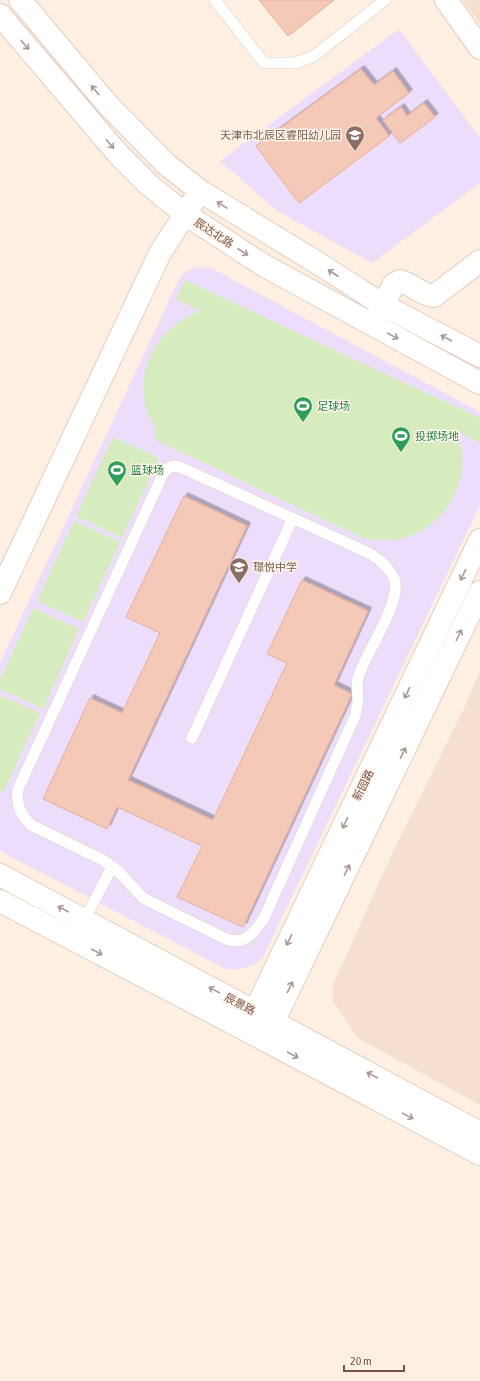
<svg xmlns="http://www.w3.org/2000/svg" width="480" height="1381" viewBox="0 0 480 1381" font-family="'Asap Condensed','Noto Sans SC',sans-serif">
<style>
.residential{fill:#f5e0cf}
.education{fill:#ecdefa}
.green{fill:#d6ecbf}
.building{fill:#f4c9b8;stroke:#e8ad97;filter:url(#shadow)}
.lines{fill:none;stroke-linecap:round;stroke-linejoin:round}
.service-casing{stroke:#e4ccc0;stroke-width:12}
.minor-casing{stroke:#e4ccc0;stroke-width:24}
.tertiary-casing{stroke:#e4ccc0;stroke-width:24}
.service{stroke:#fff;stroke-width:11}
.minor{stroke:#fff;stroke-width:22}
.tertiary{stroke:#fff;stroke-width:22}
.oneway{stroke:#ad9791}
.labels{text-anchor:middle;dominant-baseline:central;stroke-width:3;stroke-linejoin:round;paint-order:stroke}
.education-label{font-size:11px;fill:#785e54;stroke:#fff4e9;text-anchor:end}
.street-label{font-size:11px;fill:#765247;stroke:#fff4e9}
.leisure-label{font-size:11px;fill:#27864d;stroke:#fff4e9;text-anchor:start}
</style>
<defs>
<filter id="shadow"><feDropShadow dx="3.5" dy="-3.5" stdDeviation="0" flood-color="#0004"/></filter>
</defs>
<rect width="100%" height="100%" fill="#fdefe1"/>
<!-- residential -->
<path class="residential" d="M 463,0 L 480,0 L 480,24 L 462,0 Z
M 480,671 L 480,1105 L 358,1038 L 333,1001 L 333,985 L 393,852 L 466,704 Z"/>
<!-- education -->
<path class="education" d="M 399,29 L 480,138 L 480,183 L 372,263 L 277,211 L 220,161 Z
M 200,267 L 211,268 L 480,412 L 480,505 L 263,957 L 255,964 L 241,969 L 226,969 L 0,851 L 0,663 L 177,283 L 184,273 L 194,268 Z"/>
<!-- green -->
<path class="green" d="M 185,280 L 480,418 L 480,443 L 455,430 C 457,436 460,442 461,448 C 468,490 441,529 400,539 C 388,541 375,540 363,538 L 155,440 C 155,438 157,434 156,431 C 156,429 153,425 152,423 C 149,417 146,409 145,403 C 138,360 161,327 200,311 L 176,299 Z
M 113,437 L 159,458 L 122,538 L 76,516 Z
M 74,521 L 120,542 L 83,622 L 37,601 Z
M 33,608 L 79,629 L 43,709 L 0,689 L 0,680 Z
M 0,695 L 40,713 L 3,793 L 0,791 Z"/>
<!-- building -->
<path class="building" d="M 259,0 L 334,0 L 288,36 Z
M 361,69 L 374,85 L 393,71 L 409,93 L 376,118 L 389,136 L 299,203 L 256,146 Z
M 424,103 L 435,117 L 400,143 L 383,120 L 401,107 L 407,116 Z
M 184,496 L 247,526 L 128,780 L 213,820 L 287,663 L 267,654 L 302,580 L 368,611 L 334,685 L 352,694 L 243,927 L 177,897 L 202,846 L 117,807 L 107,829 L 43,799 L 90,698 L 122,713 L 160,633 L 126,617 Z"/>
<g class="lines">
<defs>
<path id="service" d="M 215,0 L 264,63 L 295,63 L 314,56 L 385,0
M 174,466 L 180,467 L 371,554 C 380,560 389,567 394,578 C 403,602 365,653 358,678 C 356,685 358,694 358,702 C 357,706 356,710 356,714 L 263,920 C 257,928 250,938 239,941 C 235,941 229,940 226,939 L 143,898 L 118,871 L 103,860 L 31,825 C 20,814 16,804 18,789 L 164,472 L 168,468 Z
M 192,738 L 293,518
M 82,924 L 112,867"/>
<path id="minor" d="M 446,0 L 480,48
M 375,321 L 394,284 L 400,281 C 412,284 421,295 434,296 L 480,261
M 0,593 L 160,253 L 200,191"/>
<path id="tertiary" d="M 20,0 L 109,106 L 166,164 L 200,191 L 321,265 L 383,305 L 480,356
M 0,15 L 118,154 L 149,185 L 185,214 L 263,265 L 480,383
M 0,875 L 480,1133
M 0,901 L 265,1040 L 480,1154
M 246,1030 L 480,540
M 267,1035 L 480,592"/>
</defs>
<!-- service casing -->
<use href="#service" class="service-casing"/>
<!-- minor casing -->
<use href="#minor" class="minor-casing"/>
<!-- tertiary casing -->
<use href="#tertiary" class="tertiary-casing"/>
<!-- service -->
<use href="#service" class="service"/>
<!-- minor -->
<use href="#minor" class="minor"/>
<!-- tertiary -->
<use href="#tertiary" class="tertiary"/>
</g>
<!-- one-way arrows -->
<defs><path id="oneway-shaft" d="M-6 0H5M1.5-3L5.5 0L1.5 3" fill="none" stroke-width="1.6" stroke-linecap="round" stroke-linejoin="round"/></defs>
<g class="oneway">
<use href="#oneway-shaft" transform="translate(25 45) rotate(49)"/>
<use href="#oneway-shaft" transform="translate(95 90) rotate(-130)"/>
<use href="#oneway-shaft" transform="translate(110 144) rotate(50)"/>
<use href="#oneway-shaft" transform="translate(222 205) rotate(-148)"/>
<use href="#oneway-shaft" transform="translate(243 252) rotate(33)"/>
<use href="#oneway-shaft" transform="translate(333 273) rotate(-147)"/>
<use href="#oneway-shaft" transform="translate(393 336) rotate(28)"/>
<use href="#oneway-shaft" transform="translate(446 338) rotate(-152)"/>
<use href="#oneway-shaft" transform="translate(463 575) rotate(116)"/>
<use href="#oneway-shaft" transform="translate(459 635) rotate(-64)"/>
<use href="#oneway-shaft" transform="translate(407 693) rotate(116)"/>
<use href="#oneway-shaft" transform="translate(403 753) rotate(-64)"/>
<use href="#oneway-shaft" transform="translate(345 823) rotate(116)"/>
<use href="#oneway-shaft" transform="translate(347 870) rotate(-64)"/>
<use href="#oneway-shaft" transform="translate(63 909) rotate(-152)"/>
<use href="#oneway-shaft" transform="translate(289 940) rotate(116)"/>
<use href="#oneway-shaft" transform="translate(97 952) rotate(27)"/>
<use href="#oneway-shaft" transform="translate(290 987) rotate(-64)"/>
<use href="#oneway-shaft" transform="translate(214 990) rotate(-152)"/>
<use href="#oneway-shaft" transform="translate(293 1055) rotate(28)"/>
<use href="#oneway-shaft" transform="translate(372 1075) rotate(-152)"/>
<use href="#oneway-shaft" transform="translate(408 1116) rotate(28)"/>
</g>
<!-- icons -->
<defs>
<symbol id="school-pin" viewBox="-11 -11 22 30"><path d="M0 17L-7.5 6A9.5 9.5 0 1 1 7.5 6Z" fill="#8d6e63" stroke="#fff4e9"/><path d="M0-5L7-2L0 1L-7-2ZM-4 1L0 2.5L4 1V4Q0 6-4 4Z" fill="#fff"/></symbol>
<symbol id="stadium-pin" viewBox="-11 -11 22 30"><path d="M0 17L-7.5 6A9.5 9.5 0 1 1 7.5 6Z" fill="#2e9e5b" stroke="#fff4e9"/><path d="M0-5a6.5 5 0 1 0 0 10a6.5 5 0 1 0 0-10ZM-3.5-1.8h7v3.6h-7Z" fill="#fff"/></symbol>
</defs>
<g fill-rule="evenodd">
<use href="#school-pin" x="344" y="124" width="22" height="30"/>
<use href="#stadium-pin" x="292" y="395" width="22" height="30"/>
<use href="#stadium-pin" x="390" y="425" width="22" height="30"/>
<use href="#stadium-pin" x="106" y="459" width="22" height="30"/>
<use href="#school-pin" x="228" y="556" width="22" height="30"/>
</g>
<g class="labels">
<!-- education labels -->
<g class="education-label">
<text x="341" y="135">天津市北辰区睿阳幼儿园</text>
<text x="253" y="567" text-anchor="start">璟悦中学</text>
</g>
<!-- street labels -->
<g class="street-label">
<text transform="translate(214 233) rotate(33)">辰达北路</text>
<text transform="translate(363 785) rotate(-64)">新园路</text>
<text transform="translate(240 1004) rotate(28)">辰景路</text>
</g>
<!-- leisure labels -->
<g class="leisure-label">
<text x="317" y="406">足球场</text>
<text x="415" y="436">投掷场地</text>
<text x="131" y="470">篮球场</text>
</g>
</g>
<!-- scale -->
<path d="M344 1365v6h60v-6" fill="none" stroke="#765247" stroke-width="2"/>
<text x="350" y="1365" font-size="12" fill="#765247" stroke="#fff4e9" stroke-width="3" paint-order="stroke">20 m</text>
</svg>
